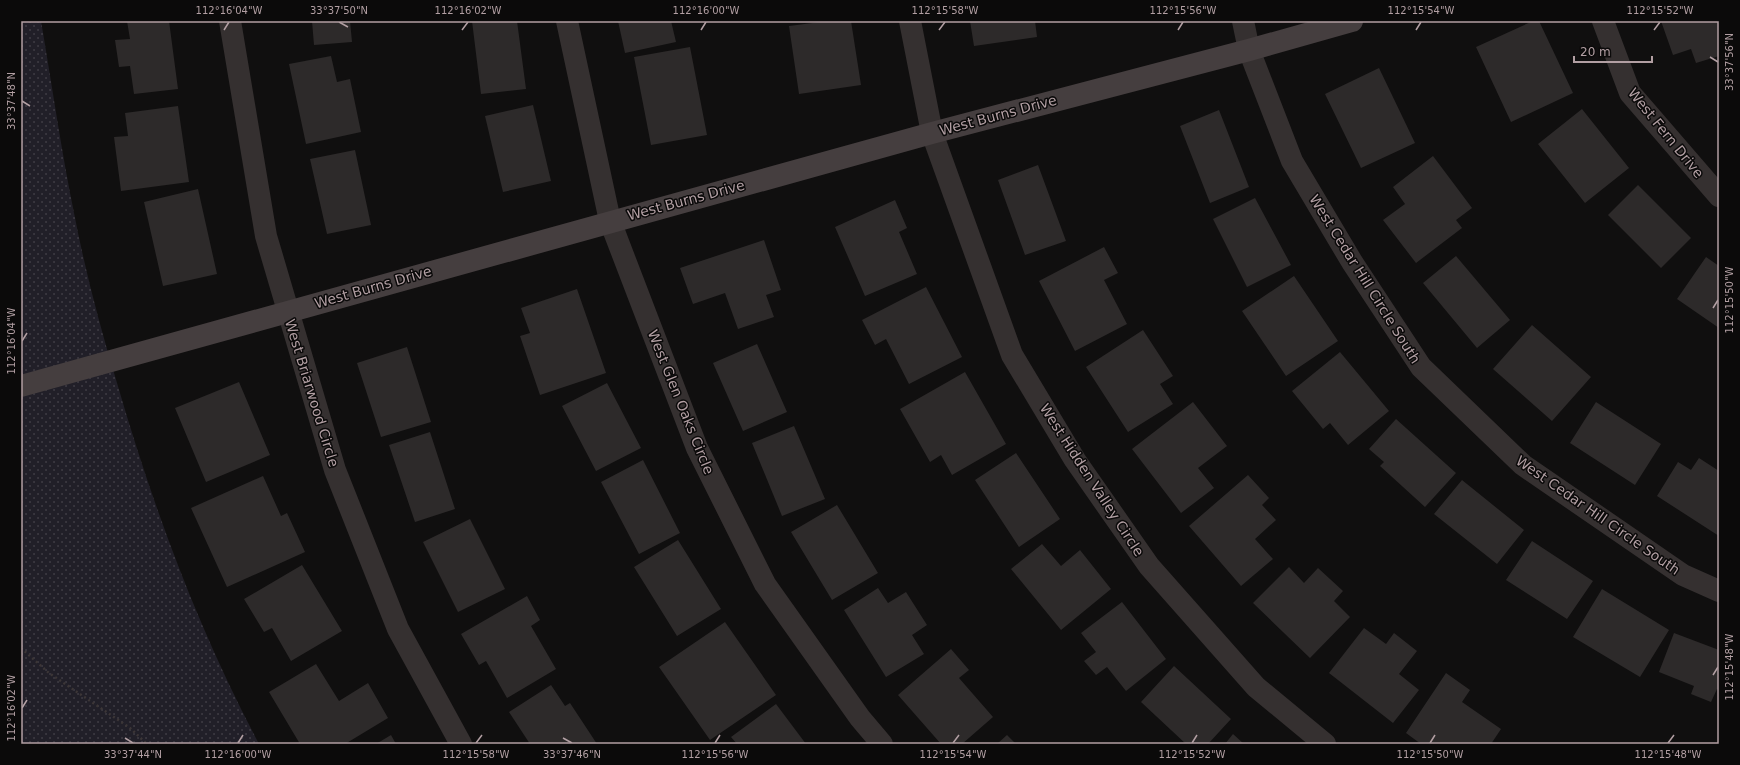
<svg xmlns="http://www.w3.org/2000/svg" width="1740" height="765" viewBox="0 0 1740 765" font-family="'DejaVu Sans',sans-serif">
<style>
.grass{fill:url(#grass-dots)}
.building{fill:#2d2a2a}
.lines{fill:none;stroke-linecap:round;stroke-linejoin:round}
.path{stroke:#3c3637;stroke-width:2.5;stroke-dasharray:2 3;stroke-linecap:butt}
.street{stroke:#353030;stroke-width:22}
.secondary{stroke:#453e3f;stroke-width:22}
.ticks{fill:none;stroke:#b29fa3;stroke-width:1.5}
.labels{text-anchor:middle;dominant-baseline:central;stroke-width:3;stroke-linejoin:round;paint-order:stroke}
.street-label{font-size:14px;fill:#b29fa3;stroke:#0b0a0a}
.neatline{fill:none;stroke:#b29fa3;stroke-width:1.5}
.ticks-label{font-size:10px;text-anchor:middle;fill:#b29fa3}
</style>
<defs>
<pattern id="grass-dots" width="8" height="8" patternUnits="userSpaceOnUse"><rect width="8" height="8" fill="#211f28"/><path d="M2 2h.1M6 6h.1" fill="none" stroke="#3f3c44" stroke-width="1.8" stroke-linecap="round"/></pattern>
</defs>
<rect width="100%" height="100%" fill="#100f0f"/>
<!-- grass -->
<path class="grass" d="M 21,21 L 41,21 C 52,85 61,149 74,213 C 85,270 100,327 117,383 C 153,507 198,629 259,744 L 21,744 Z"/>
<!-- building -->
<path class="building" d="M 127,21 L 169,21 L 178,89 L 134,94 L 130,66 L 119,67 L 115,40 L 130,39 Z
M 312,21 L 350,21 L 352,42 L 314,45 Z
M 472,21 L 517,21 L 526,89 L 481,94 Z
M 618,21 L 671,21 L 676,42 L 625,53 Z
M 828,21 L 851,21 L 861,85 L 799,94 L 789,26 Z
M 970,21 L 1035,21 L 1037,37 L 974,46 Z
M 1533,21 L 1539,21 L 1573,93 L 1511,122 L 1476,47 Z
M 1661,21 L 1719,21 L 1719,56 L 1696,63 L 1691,49 L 1673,55 Z
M 690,47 L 707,135 L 651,145 L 634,57 Z
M 331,56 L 337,82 L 350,79 L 361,132 L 306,144 L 289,64 Z
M 1379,68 L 1415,143 L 1361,168 L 1325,94 Z
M 533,105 L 551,181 L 503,192 L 485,116 Z
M 178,106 L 189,182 L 121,191 L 114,137 L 128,136 L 125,113 Z
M 1582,109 L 1629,168 L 1585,203 L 1538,144 Z
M 1219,110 L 1249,187 L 1210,203 L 1180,126 Z
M 355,150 L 371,225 L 327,234 L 310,159 Z
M 1433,156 L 1472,208 L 1456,220 L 1462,228 L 1416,263 L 1383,220 L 1405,204 L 1393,187 Z
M 1038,165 L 1066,241 L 1025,255 L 998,180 Z
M 1638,185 L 1691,238 L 1661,268 L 1608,215 Z
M 198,189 L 217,274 L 163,286 L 144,202 Z
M 1255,198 L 1291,265 L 1247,287 L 1213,219 Z
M 895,200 L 907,228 L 899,232 L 917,274 L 865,296 L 835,227 Z
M 764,240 L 781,290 L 766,295 L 774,317 L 738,329 L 725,293 L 693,304 L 680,268 Z
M 1104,247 L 1118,273 L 1104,280 L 1127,324 L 1075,351 L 1039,281 Z
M 1456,256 L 1510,320 L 1477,348 L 1423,283 Z
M 1706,257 L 1719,266 L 1719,328 L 1677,299 Z
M 1294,276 L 1338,341 L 1286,376 L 1242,311 Z
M 926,287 L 962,357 L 909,384 L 886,339 L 875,345 L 862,320 Z
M 577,289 L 606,373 L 540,395 L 520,336 L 530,333 L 521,308 Z
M 1532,325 L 1591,377 L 1552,421 L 1493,369 Z
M 1143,330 L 1173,376 L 1160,384 L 1173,404 L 1128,432 L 1086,367 Z
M 757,344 L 787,412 L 743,431 L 713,363 Z
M 407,347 L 431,422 L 381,437 L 357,363 Z
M 1340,352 L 1389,411 L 1348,445 L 1330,423 L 1323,429 L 1292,391 Z
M 965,372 L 1006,444 L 952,475 L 941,455 L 930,462 L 900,409 Z
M 239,382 L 270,455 L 206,482 L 175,408 Z
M 607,383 L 641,448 L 596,471 L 562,406 Z
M 1193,402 L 1227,446 L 1198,468 L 1214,488 L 1181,513 L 1132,449 Z
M 1596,402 L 1661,444 L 1635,485 L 1570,443 Z
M 1396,419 L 1456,473 L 1425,507 L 1380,466 L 1384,462 L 1369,449 Z
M 794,426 L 825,499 L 782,516 L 752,443 Z
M 430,432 L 455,509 L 415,522 L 389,445 Z
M 1016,453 L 1060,519 L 1019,547 L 975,480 Z
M 1699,458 L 1719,471 L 1719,536 L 1657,496 L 1678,462 L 1691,470 Z
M 643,460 L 680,533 L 639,554 L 601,482 Z
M 1248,475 L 1269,498 L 1262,505 L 1276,520 L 1255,539 L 1273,559 L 1241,586 L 1189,526 Z
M 263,476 L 281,516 L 287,513 L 305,552 L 227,587 L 191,508 Z
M 1462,480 L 1524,530 L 1497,564 L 1434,514 Z
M 837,505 L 878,573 L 832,600 L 791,532 Z
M 470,519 L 505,589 L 458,612 L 423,542 Z
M 678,540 L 721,609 L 677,636 L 634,567 Z
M 1532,541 L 1593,581 L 1567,619 L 1506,580 Z
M 1042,544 L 1061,566 L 1080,550 L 1111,589 L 1061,630 L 1011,569 Z
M 302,565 L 342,631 L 291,661 L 272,628 L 264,632 L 244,599 Z
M 1289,567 L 1304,583 L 1318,568 L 1343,591 L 1334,601 L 1350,617 L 1310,658 L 1253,603 Z
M 878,588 L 888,603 L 906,592 L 927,625 L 912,635 L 924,654 L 886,677 L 844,610 Z
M 1602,589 L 1669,630 L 1640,677 L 1573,637 Z
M 527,596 L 540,620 L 531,626 L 556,669 L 507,698 L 486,661 L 479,665 L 461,634 Z
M 1122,602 L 1166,659 L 1126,691 L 1107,667 L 1096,675 L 1084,661 L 1096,652 L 1081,633 Z
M 725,622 L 776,695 L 710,740 L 659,667 Z
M 1364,628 L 1386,644 L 1394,633 L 1417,651 L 1399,674 L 1419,690 L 1393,723 L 1329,673 Z
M 1674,633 L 1719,650 L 1719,690 L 1717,689 L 1711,702 L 1691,694 L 1694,686 L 1659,672 Z
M 951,649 L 969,670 L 959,678 L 993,717 L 962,744 L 941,744 L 898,695 Z
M 316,664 L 339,701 L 368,683 L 388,718 L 345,744 L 300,744 L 269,692 Z
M 1174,666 L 1231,719 L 1208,744 L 1186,744 L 1141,702 Z
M 1446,673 L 1470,690 L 1462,702 L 1501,729 L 1491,744 L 1421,744 L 1406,733 Z
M 551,685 L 565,706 L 570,703 L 597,744 L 530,744 L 509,712 Z
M 776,704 L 806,744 L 737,744 L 731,737 Z
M 1233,734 L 1244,744 L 1225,744 Z
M 391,735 L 396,744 L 376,744 Z
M 1007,735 L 1016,744 L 997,744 Z"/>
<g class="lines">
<!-- path -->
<path class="path" d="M 21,648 L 49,673 L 130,728 L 147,744"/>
<!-- street -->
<path class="street" d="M 230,21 L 266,236 L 335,470 L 398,629 L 461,744
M 567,21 L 610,221 L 697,448 L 765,584 L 860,718 L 882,744
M 910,21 L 932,133 L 1012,355 L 1075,460 L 1149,566 L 1256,687 L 1325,744
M 1243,21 L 1249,50 L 1292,161 L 1352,262 L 1421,367 L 1523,465 L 1683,575 L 1719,591
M 1603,21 L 1630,93 L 1719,196"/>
<!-- secondary -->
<path class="secondary" d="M 21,386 L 932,133 L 1249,50 L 1352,21"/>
</g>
<!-- ticks -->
<path class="ticks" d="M 339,22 L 348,27M 224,30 L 229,22M 462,30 L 468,22M 701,30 L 706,22M 939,30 L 945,22M 1178,30 L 1183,22M 1416,30 L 1421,22M 1654,30 L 1660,22M 1710,57 L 1718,62M 22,101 L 30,106M 1713,308 L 1718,300M 22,341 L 27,333M 1713,675 L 1718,667M 22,708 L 27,700M 125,738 L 133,743M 563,738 L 572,743M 238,743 L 243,735M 476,743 L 482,735M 715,743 L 720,735M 953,743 L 959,735M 1192,743 L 1197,735M 1430,743 L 1435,735M 1668,743 L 1674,735"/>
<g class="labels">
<!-- street labels -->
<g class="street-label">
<text transform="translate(998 115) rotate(-15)">West Burns Drive</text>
<text transform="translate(1666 133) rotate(51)">West Fern Drive</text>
<text transform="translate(686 200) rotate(-15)">West Burns Drive</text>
<text transform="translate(1365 279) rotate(58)">West Cedar Hill Circle South</text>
<text transform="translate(373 287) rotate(-16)">West Burns Drive</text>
<text transform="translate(312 393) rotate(73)">West Briarwood Circle</text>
<text transform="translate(681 402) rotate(68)">West Glen Oaks Circle</text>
<text transform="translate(1092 480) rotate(57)">West Hidden Valley Circle</text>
<text transform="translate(1598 515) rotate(35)">West Cedar Hill Circle South</text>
</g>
</g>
<!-- border -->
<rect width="1740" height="765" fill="none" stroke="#0b0a0a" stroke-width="44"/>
<!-- scale -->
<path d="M1574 56v6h78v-6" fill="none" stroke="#b29fa3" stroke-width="2"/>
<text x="1580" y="56" font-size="12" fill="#b29fa3" stroke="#0b0a0a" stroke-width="3" paint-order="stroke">20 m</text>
<rect x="22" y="22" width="1696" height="721" class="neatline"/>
<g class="ticks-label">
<text x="229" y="14">112°16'04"W</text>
<text x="339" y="14">33°37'50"N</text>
<text x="468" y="14">112°16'02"W</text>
<text x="706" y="14">112°16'00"W</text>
<text x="945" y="14">112°15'58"W</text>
<text x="1183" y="14">112°15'56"W</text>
<text x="1421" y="14">112°15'54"W</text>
<text x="1660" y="14">112°15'52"W</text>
<text transform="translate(1729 62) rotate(-90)" y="4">33°37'56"N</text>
<text transform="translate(11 101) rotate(-90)" y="4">33°37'48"N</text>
<text transform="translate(1729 300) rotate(-90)" y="4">112°15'50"W</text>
<text transform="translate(11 341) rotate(-90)" y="4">112°16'04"W</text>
<text transform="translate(1729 667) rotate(-90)" y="4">112°15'48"W</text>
<text transform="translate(11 708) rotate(-90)" y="4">112°16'02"W</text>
<text x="133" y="758">33°37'44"N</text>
<text x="238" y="758">112°16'00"W</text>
<text x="476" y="758">112°15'58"W</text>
<text x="572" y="758">33°37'46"N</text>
<text x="715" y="758">112°15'56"W</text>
<text x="953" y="758">112°15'54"W</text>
<text x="1192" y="758">112°15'52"W</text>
<text x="1430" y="758">112°15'50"W</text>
<text x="1668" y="758">112°15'48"W</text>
</g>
</svg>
